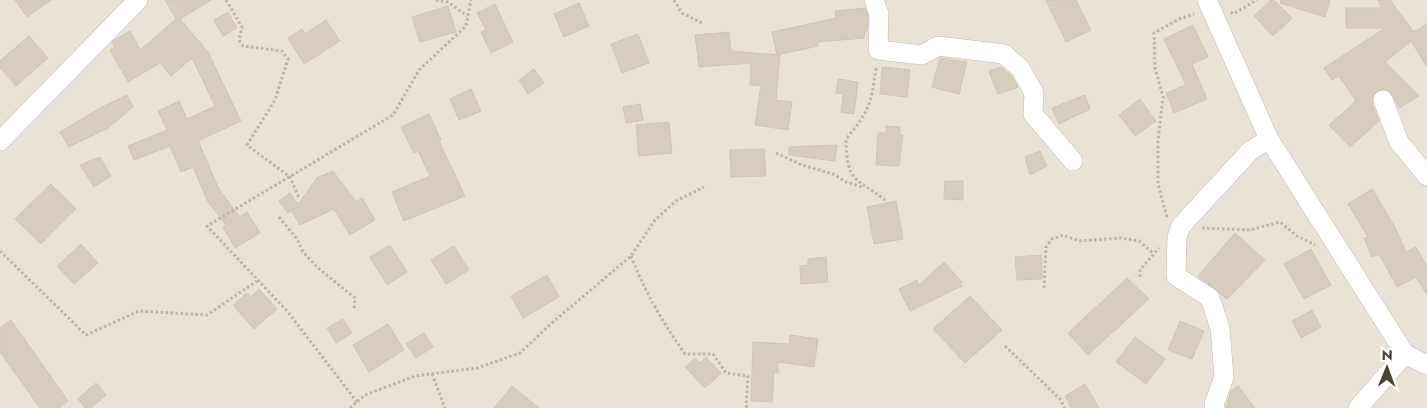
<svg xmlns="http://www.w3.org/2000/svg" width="1427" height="408" viewBox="0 0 1427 408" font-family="Jost,sans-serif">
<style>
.residential{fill:#e9e3d7}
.building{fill:#d7cdbe;stroke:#d2c5b1}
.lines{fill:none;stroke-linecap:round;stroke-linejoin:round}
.minor-casing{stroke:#c1b9ab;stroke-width:20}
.path{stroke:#c3b59c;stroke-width:3;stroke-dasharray:2.5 2.5;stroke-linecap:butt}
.minor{stroke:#fff;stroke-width:19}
</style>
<rect width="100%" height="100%" fill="#f5f1e9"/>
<!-- residential -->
<path class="residential" d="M 0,0 L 1427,0 L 1427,408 L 0,408 Z"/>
<!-- building -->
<path class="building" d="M 15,0 L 51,0 L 27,17 Z
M 165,0 L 211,0 L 180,19 L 208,52 L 241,121 L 198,141 L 219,189 L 240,217 L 247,212 L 260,233 L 235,248 L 223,227 L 226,225 L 208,202 L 193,167 L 181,172 L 170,146 L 134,160 L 128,146 L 167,130 L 158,111 L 179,101 L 187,119 L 215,106 L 192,58 L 171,76 L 160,63 L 128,82 L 110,50 L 115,47 L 112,42 L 114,40 L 130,31 L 140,50 L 176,19 Z
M 1046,0 L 1076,0 L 1091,30 L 1066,42 Z
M 1271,0 L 1274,0 L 1292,18 L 1273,36 L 1254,16 Z
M 1281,0 L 1330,0 L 1325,17 L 1280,3 Z
M 1378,0 L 1390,0 L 1414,32 L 1427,24 L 1427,67 L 1411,41 L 1385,62 L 1419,96 L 1399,108 L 1390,91 L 1384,89 L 1375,93 L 1372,104 L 1379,121 L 1350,147 L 1329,125 L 1356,101 L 1339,76 L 1332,80 L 1324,68 L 1385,28 L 1346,28 L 1346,8 L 1382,8 Z
M 579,3 L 589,26 L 564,37 L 554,14 Z
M 495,4 L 513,42 L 491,53 L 481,32 L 486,30 L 477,13 Z
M 448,6 L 456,32 L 420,42 L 412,17 Z
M 865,8 L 868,16 L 867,31 L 865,31 L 864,38 L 817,42 L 818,46 L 777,55 L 772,32 L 836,18 L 835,11 Z
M 228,12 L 237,28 L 223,36 L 214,20 Z
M 326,20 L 340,41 L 304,64 L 288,38 L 302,29 L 305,34 Z
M 1193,25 L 1208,57 L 1192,64 L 1207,99 L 1174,113 L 1166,93 L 1186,85 L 1164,39 Z
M 729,32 L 731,51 L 780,55 L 776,100 L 792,102 L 788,130 L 755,125 L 761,86 L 750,85 L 751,63 L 699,67 L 695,35 Z
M 638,34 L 649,63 L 622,73 L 611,44 Z
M 29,36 L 48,58 L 16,86 L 0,68 L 0,61 Z
M 940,58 L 967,62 L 959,94 L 932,87 Z
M 882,67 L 910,70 L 907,97 L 880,94 Z
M 1001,67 L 1011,75 L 1018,87 L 998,94 L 989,71 Z
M 534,69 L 544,83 L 528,94 L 519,80 Z
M 838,79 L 858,82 L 854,114 L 841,112 L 843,94 L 836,93 Z
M 471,89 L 481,111 L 459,120 L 450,99 Z
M 127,95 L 133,107 L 108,128 L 69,147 L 60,132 L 100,108 Z
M 1085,95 L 1090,109 L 1059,124 L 1052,108 Z
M 1140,99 L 1156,121 L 1135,136 L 1119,115 Z
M 640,104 L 643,120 L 626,123 L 623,107 Z
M 429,114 L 441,140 L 439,141 L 465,196 L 404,221 L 392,192 L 430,176 L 418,151 L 414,153 L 401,127 Z
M 669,122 L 672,153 L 639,156 L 636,125 Z
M 886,126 L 900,127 L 900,135 L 903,135 L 899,166 L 876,165 L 878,133 L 886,133 Z
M 837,145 L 835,161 L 789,155 L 789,147 Z
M 764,149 L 766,176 L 731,177 L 730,150 Z
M 1040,151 L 1047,166 L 1030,175 L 1025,157 Z
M 100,157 L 111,176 L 94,187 L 80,165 Z
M 333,171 L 356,202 L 362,198 L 375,220 L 350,235 L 334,209 L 300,225 L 292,212 L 295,208 L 288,213 L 279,201 L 290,193 L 298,204 L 317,178 Z
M 945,181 L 963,181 L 963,200 L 944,199 Z
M 51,184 L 76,209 L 41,244 L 15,219 Z
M 1372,189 L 1395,227 L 1406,252 L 1416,247 L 1427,267 L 1427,295 L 1416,277 L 1397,287 L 1379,254 L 1372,257 L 1364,238 L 1368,237 L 1348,204 Z
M 896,201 L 903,239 L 874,244 L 867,207 Z
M 1235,233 L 1265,260 L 1227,299 L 1198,276 Z
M 81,244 L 98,263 L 74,284 L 57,266 Z
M 390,245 L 407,272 L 387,285 L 370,257 Z
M 454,246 L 469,270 L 446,284 L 431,260 Z
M 1311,249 L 1331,285 L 1304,299 L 1284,264 Z
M 1041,255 L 1042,279 L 1017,280 L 1015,257 Z
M 826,257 L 828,282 L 801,284 L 800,266 L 808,265 L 808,259 Z
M 944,262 L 962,282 L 960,284 L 962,286 L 910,311 L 899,289 L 917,280 L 919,285 Z
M 547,275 L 559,297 L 523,318 L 511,296 Z
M 1127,278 L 1149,299 L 1088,355 L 1068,333 Z
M 259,289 L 277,309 L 254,329 L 233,305 L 247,293 L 251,297 Z
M 970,296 L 1002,330 L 965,363 L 933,329 Z
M 1312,310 L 1321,327 L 1301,338 L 1292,321 Z
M 343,319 L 352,333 L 336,343 L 327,328 Z
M 11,320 L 68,401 L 59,408 L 40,408 L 0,352 L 0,328 Z
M 1180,321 L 1204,331 L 1192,359 L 1168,350 Z
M 388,324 L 404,350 L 369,372 L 353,345 Z
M 424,333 L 433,347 L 416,358 L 406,344 Z
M 790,335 L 818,339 L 814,367 L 778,362 L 778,373 L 774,372 L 772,402 L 751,401 L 753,342 L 789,344 Z
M 1135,337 L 1165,359 L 1146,384 L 1116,362 Z
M 706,357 L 721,373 L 705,388 L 685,367 L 695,358 L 700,363 Z
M 96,383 L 106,395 L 91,408 L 85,408 L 78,399 Z
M 1085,384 L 1099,408 L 1071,408 L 1065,396 Z
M 512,386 L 539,408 L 494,408 Z
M 1238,386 L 1255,408 L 1226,408 L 1231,391 Z"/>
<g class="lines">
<defs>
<path id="minor" d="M 874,0 L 879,14 L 878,50 L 922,55 L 938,46 L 1004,54 L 1020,68 L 1034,93 L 1033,114 L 1073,161
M 1207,0 L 1269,139 L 1405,354 L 1427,365
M 1383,100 L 1399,142 L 1427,176
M 0,141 L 138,0
M 1215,408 L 1214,404 L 1224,377 L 1220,328 L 1210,298 L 1176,276 L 1177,237 L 1181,226 L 1250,151 L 1269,139
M 1358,408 L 1405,354"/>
</defs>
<!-- minor casing -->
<use href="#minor" class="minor-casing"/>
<!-- path -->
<path class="path" d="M 226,0 L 242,27 L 239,40 L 243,46 L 282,51 L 288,59 L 275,100 L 247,145 L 290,177 L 299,198
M 436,0 L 448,2 L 467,16
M 674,0 L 682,13 L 704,24
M 1231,12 L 1233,14 L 1257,0
M 876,68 C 871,104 870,110 846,139 C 847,183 854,176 885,200
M 776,153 L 802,165 L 833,174 L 846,182 L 862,187
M 279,217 L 297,239 L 303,252 L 318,268 L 355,298 L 354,309
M 1167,217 L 1158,184 L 1158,141 L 1163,97 L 1155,68 L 1154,33 L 1179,19 L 1194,14
M 1202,228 L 1250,230 L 1280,222 L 1297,236 L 1315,245
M 0,251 L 86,335 L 139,311 L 207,315 L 257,281
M 631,256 C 645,292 663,323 685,354 L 713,354 L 726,373 L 748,376 L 746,406 L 749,408
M 1140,277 L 1140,270 L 1159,248
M 1044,288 L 1046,247 L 1052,239 L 1063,235 L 1079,241 L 1121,238 L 1139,241 L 1153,253
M 1005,346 L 1060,399 L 1065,408
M 432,374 L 445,408
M 357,402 L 287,311 L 207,226 L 393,115 L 419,70 L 466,26 L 471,0
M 350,408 L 365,395 L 415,376 L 477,368 L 520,353 L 554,321 L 631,256 L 655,220 L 676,201 L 704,187"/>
<!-- minor -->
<use href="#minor" class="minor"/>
</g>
<!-- north arrow -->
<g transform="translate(1387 368) rotate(1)" stroke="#ffffff" stroke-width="4" paint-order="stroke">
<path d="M0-4L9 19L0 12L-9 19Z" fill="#494237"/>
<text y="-8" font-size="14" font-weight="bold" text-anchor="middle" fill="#494237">N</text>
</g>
</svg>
